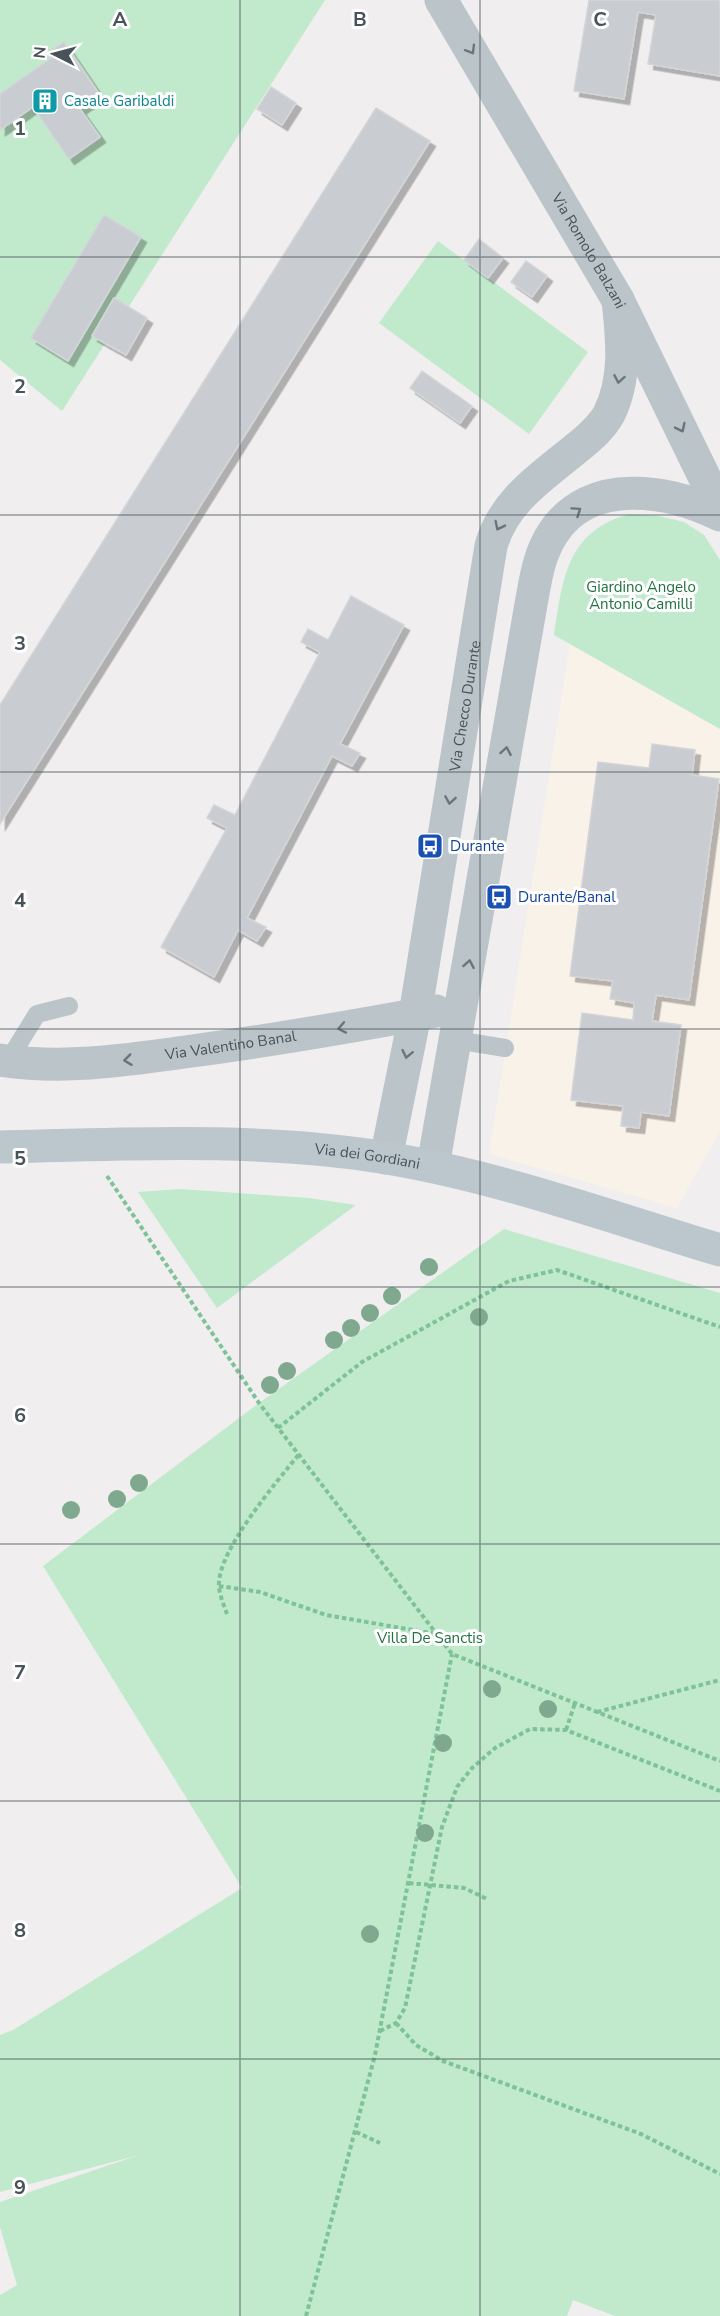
<svg xmlns="http://www.w3.org/2000/svg" width="720" height="2316" viewBox="0 0 720 2316" font-family="'Nunito Sans',sans-serif">
<style>
.commercial{fill:#f9f2e9}
.green{fill:#c1e9cc}
.building{fill:#c9ccd0;stroke:#d3d5d9;stroke-width:1.5;filter:url(#shadow)}
.lines{fill:none;stroke-linecap:round;stroke-linejoin:round}
.path{stroke:#7ec298;stroke-width:4;stroke-dasharray:4.5 3;stroke-linecap:butt}
.lane{stroke:#bbc4c9;stroke-width:18}
.street{stroke:#bbc4c9;stroke-width:33}
.secondary{stroke:#bcc6cd;stroke-width:33}
.tree{fill:#7fa98e}
.oneway{stroke:#6a757b}
.grid{fill:none;stroke:#485359;stroke-width:1.5;stroke-opacity:0.55}
.labels{text-anchor:middle;dominant-baseline:central;stroke-width:6;stroke-linejoin:round;paint-order:stroke}
.culture-label{font-size:15px;fill:#0d838f;stroke:#fff;text-anchor:start}
.street-label{font-size:15px;fill:#485359;stroke:#fff}
.park-label{font-size:15px;fill:#227140;stroke:#fff}
.transit-label{font-size:15px;fill:#164399;stroke:#fff;text-anchor:start}
.grid-label{font-size:20px;text-anchor:middle;font-weight:bold;fill:#485359;stroke:#fff;stroke-width:6;stroke-linejoin:round;paint-order:stroke}
</style>
<defs>
<filter id="shadow"><feDropShadow dx="5.5" dy="5.5" stdDeviation="0" flood-color="#0004"/></filter>
</defs>
<rect width="100%" height="100%" fill="#f0eeee"/>
<!-- commercial -->
<path class="commercial" d="M 570,644 L 720,729 L 720,1131 L 677,1208 L 489,1154 Z"/>
<!-- green -->
<path class="green" d="M 0,0 L 325,0 L 62,411 L 0,360 Z
M 438,241 L 588,352 L 529,434 L 379,323 Z
M 629,514 L 659,516 L 684,522 L 704,535 L 720,560 L 720,729 L 554,635 C 563,579 566,532 629,514 Z
M 180,1189 L 309,1198 L 356,1205 L 217,1308 L 138,1192 Z
M 504,1229 L 720,1293 L 720,2316 L 615,2316 L 573,2300 L 567,2316 L 0,2316 L 0,2295 L 17,2285 L 0,2227 L 0,2202 L 139,2155 L 0,2192 L 0,2035 L 13,2030 L 242,1888 L 43,1566 L 259,1403 Z"/>
<!-- building -->
<path class="building" d="M 589,0 L 720,0 L 720,76 L 648,64 L 656,15 L 638,12 L 624,99 L 574,91 Z
M 64,42 L 100,95 L 80,109 L 100,137 L 69,159 L 33,107 L 0,130 L 0,94 L 51,58 L 47,53 Z
M 271,87 L 296,103 L 282,125 L 257,109 Z
M 376,108 L 430,141 L 0,824 L 0,705 Z
M 104,215 L 141,237 L 68,361 L 31,338 Z
M 479,239 L 503,258 L 488,278 L 464,260 Z
M 526,261 L 547,276 L 532,297 L 511,282 Z
M 114,298 L 147,318 L 126,355 L 92,336 Z
M 422,371 L 472,406 L 460,423 L 410,388 Z
M 351,596 L 404,625 L 340,744 L 360,753 L 352,766 L 332,756 L 247,918 L 266,927 L 257,941 L 238,930 L 214,977 L 161,947 L 227,828 L 207,818 L 214,805 L 235,815 L 320,652 L 301,642 L 308,629 L 328,640 Z
M 652,744 L 695,750 L 692,775 L 719,779 L 689,1000 L 656,995 L 652,1021 L 681,1025 L 669,1116 L 641,1112 L 639,1128 L 621,1126 L 623,1106 L 571,1100 L 582,1013 L 633,1020 L 634,1003 L 610,999 L 613,981 L 570,976 L 598,762 L 649,768 Z"/>
<g class="lines">
<!-- path -->
<path class="path" d="M 107,1176 L 259,1403 L 452,1654 L 720,1761
M 278,1428 L 362,1362 L 509,1281 L 557,1270 L 720,1327
M 219,1586 L 260,1592 L 326,1615 L 436,1634
M 227,1614 C 224,1606 220,1596 219,1587 C 216,1552 277,1482 299,1454
M 597,1712 L 720,1680
M 566,1730 L 575,1703
M 409,1883 L 464,1888 L 487,1899
M 396,2023 L 416,2045 L 443,2061 L 641,2134 L 720,2174
M 380,2031 L 396,2023 L 405,2008 L 442,1827 L 457,1787 L 472,1768 L 495,1748 L 530,1729 L 566,1730 L 720,1791
M 356,2132 L 380,2143
M 306,2316 L 375,2055 L 452,1654"/>
<!-- lane -->
<path class="lane" d="M 456,1040 L 505,1048
M 8,1061 L 37,1014 L 69,1006"/>
<!-- street -->
<g class="street">
<path id="s1" d="M 441,0 L 618,300 L 720,509"/>
<path id="s2" d="M 0,1060 C 65,1070 127,1060 192,1051 C 274,1040 355,1026 436,1011"/>
<path id="s3" d="M 386,1158 L 415,1015 L 491,546 C 504,500 543,476 578,447 C 589,438 602,427 609,414 C 627,378 622,338 618,300"/>
<path d="M 433,1166 L 533,593 C 537,571 541,551 553,533 C 590,476 669,490 720,515"/>
</g>
<!-- secondary -->
<path class="secondary" id="s4" d="M 0,1147 C 128,1144 260,1137 387,1158 C 500,1177 610,1217 720,1250"/>
</g>
<!-- trees -->
<g class="tree">
<circle cx="429" cy="1267" r="9"/>
<circle cx="392" cy="1296" r="9"/>
<circle cx="370" cy="1313" r="9"/>
<circle cx="479" cy="1317" r="9"/>
<circle cx="351" cy="1328" r="9"/>
<circle cx="334" cy="1340" r="9"/>
<circle cx="287" cy="1371" r="9"/>
<circle cx="270" cy="1385" r="9"/>
<circle cx="139" cy="1483" r="9"/>
<circle cx="117" cy="1499" r="9"/>
<circle cx="71" cy="1510" r="9"/>
<circle cx="492" cy="1689" r="9"/>
<circle cx="548" cy="1709" r="9"/>
<circle cx="443" cy="1743" r="9"/>
<circle cx="425" cy="1833" r="9"/>
<circle cx="370" cy="1934" r="9"/>
</g>
<!-- one-way arrows -->
<defs><path id="oneway-chevron" d="M-2-3.5L2.5 0L-2 3.5" fill="none" stroke-width="1.6" stroke-linecap="round" stroke-linejoin="round" transform="scale(1.5)"/></defs>
<g class="oneway">
<use href="#oneway-chevron" transform="translate(471 50) rotate(59)"/>
<use href="#oneway-chevron" transform="translate(619 379) rotate(100)"/>
<use href="#oneway-chevron" transform="translate(681 428) rotate(64)"/>
<use href="#oneway-chevron" transform="translate(577 511) rotate(-34)"/>
<use href="#oneway-chevron" transform="translate(499 526) rotate(116)"/>
<use href="#oneway-chevron" transform="translate(506 751) rotate(-80)"/>
<use href="#oneway-chevron" transform="translate(450 800) rotate(99)"/>
<use href="#oneway-chevron" transform="translate(469 964) rotate(-80)"/>
<use href="#oneway-chevron" transform="translate(342 1028) rotate(169)"/>
<use href="#oneway-chevron" transform="translate(407 1054) rotate(102)"/>
<use href="#oneway-chevron" transform="translate(128 1060) rotate(173)"/>
</g>
<!-- grid -->
<path class="grid" d="M 240,0 L 240,2316M 480,0 L 480,2316M 0,257 L 720,257M 0,515 L 720,515M 0,772 L 720,772M 0,1029 L 720,1029M 0,1287 L 720,1287M 0,1544 L 720,1544M 0,1801 L 720,1801M 0,2059 L 720,2059"/>
<!-- icons -->
<defs>
<symbol id="building-square" viewBox="-11 -11 22 22"><rect x="-9" y="-9" width="18" height="18" rx="4" fill="#0f9aa8" stroke="#fff"/><path d="M-4-6H4V6H1V3H-1V6H-4ZM-2.5-4.3h1.7v1.8h-1.7ZM.8-4.3h1.7v1.8H.8ZM-2.5-1h1.7V.8h-1.7ZM.8-1h1.7V.8H.8Z" fill="#fff"/></symbol>
<symbol id="bus-square" viewBox="-11 -11 22 22"><rect x="-9" y="-9" width="18" height="18" rx="4" fill="#1a4fb4" stroke="#fff"/><path d="M-5-6H5V4H4V6H2V4H-2V6H-4V4H-5ZM-3.5-4V0h7V-4ZM-3.5 1.2v1.5H-2V1.2ZM2 1.2v1.5H3.5V1.2Z" fill="#fff"/></symbol>
</defs>
<g fill-rule="evenodd">
<use href="#building-square" x="30" y="86" width="30" height="30"/>
<use href="#bus-square" x="415" y="831" width="30" height="30"/>
<use href="#bus-square" x="484" y="882" width="30" height="30"/>
</g>
<g class="labels">
<!-- culture labels -->
<g class="culture-label">
<text x="64" y="101">Casale Garibaldi</text>
</g>
<!-- street labels -->
<g class="street-label">
<text stroke="none"><textPath href="#s1" startOffset="291">Via Romolo Balzani</textPath></text>
<text stroke="none"><textPath href="#s3" startOffset="459">Via Checco Durante</textPath></text>
<text stroke="none"><textPath href="#s2" startOffset="232">Via Valentino Banal</textPath></text>
<text stroke="none"><textPath href="#s4" startOffset="368">Via dei Gordiani</textPath></text>
</g>
<!-- park labels -->
<g class="park-label">
<text x="641" y="587">Giardino Angelo<tspan x="641" dy="17">Antonio Camilli</tspan></text>
<text x="430" y="1638">Villa De Sanctis</text>
</g>
<!-- transit labels -->
<g class="transit-label">
<text x="450" y="846">Durante</text>
<text x="518" y="897">Durante/Banal</text>
</g>
</g>
<g class="grid-label">
<text x="120" y="26">A</text>
<text x="360" y="26">B</text>
<text x="600" y="26">C</text>
<text x="20" y="135">1</text>
<text x="20" y="393">2</text>
<text x="20" y="650">3</text>
<text x="20" y="907">4</text>
<text x="20" y="1165">5</text>
<text x="20" y="1422">6</text>
<text x="20" y="1679">7</text>
<text x="20" y="1937">8</text>
<text x="20" y="2194">9</text>
</g>
<!-- north arrow -->
<g transform="translate(54 54) rotate(276)" stroke="#ffffff" stroke-width="4.5" paint-order="stroke">
<path d="M0-4.5L10 22L0 15L-10 22Z" fill="#485359"/>
<text y="-9" font-size="16" font-weight="bold" text-anchor="middle" fill="#485359">N</text>
</g>
</svg>
